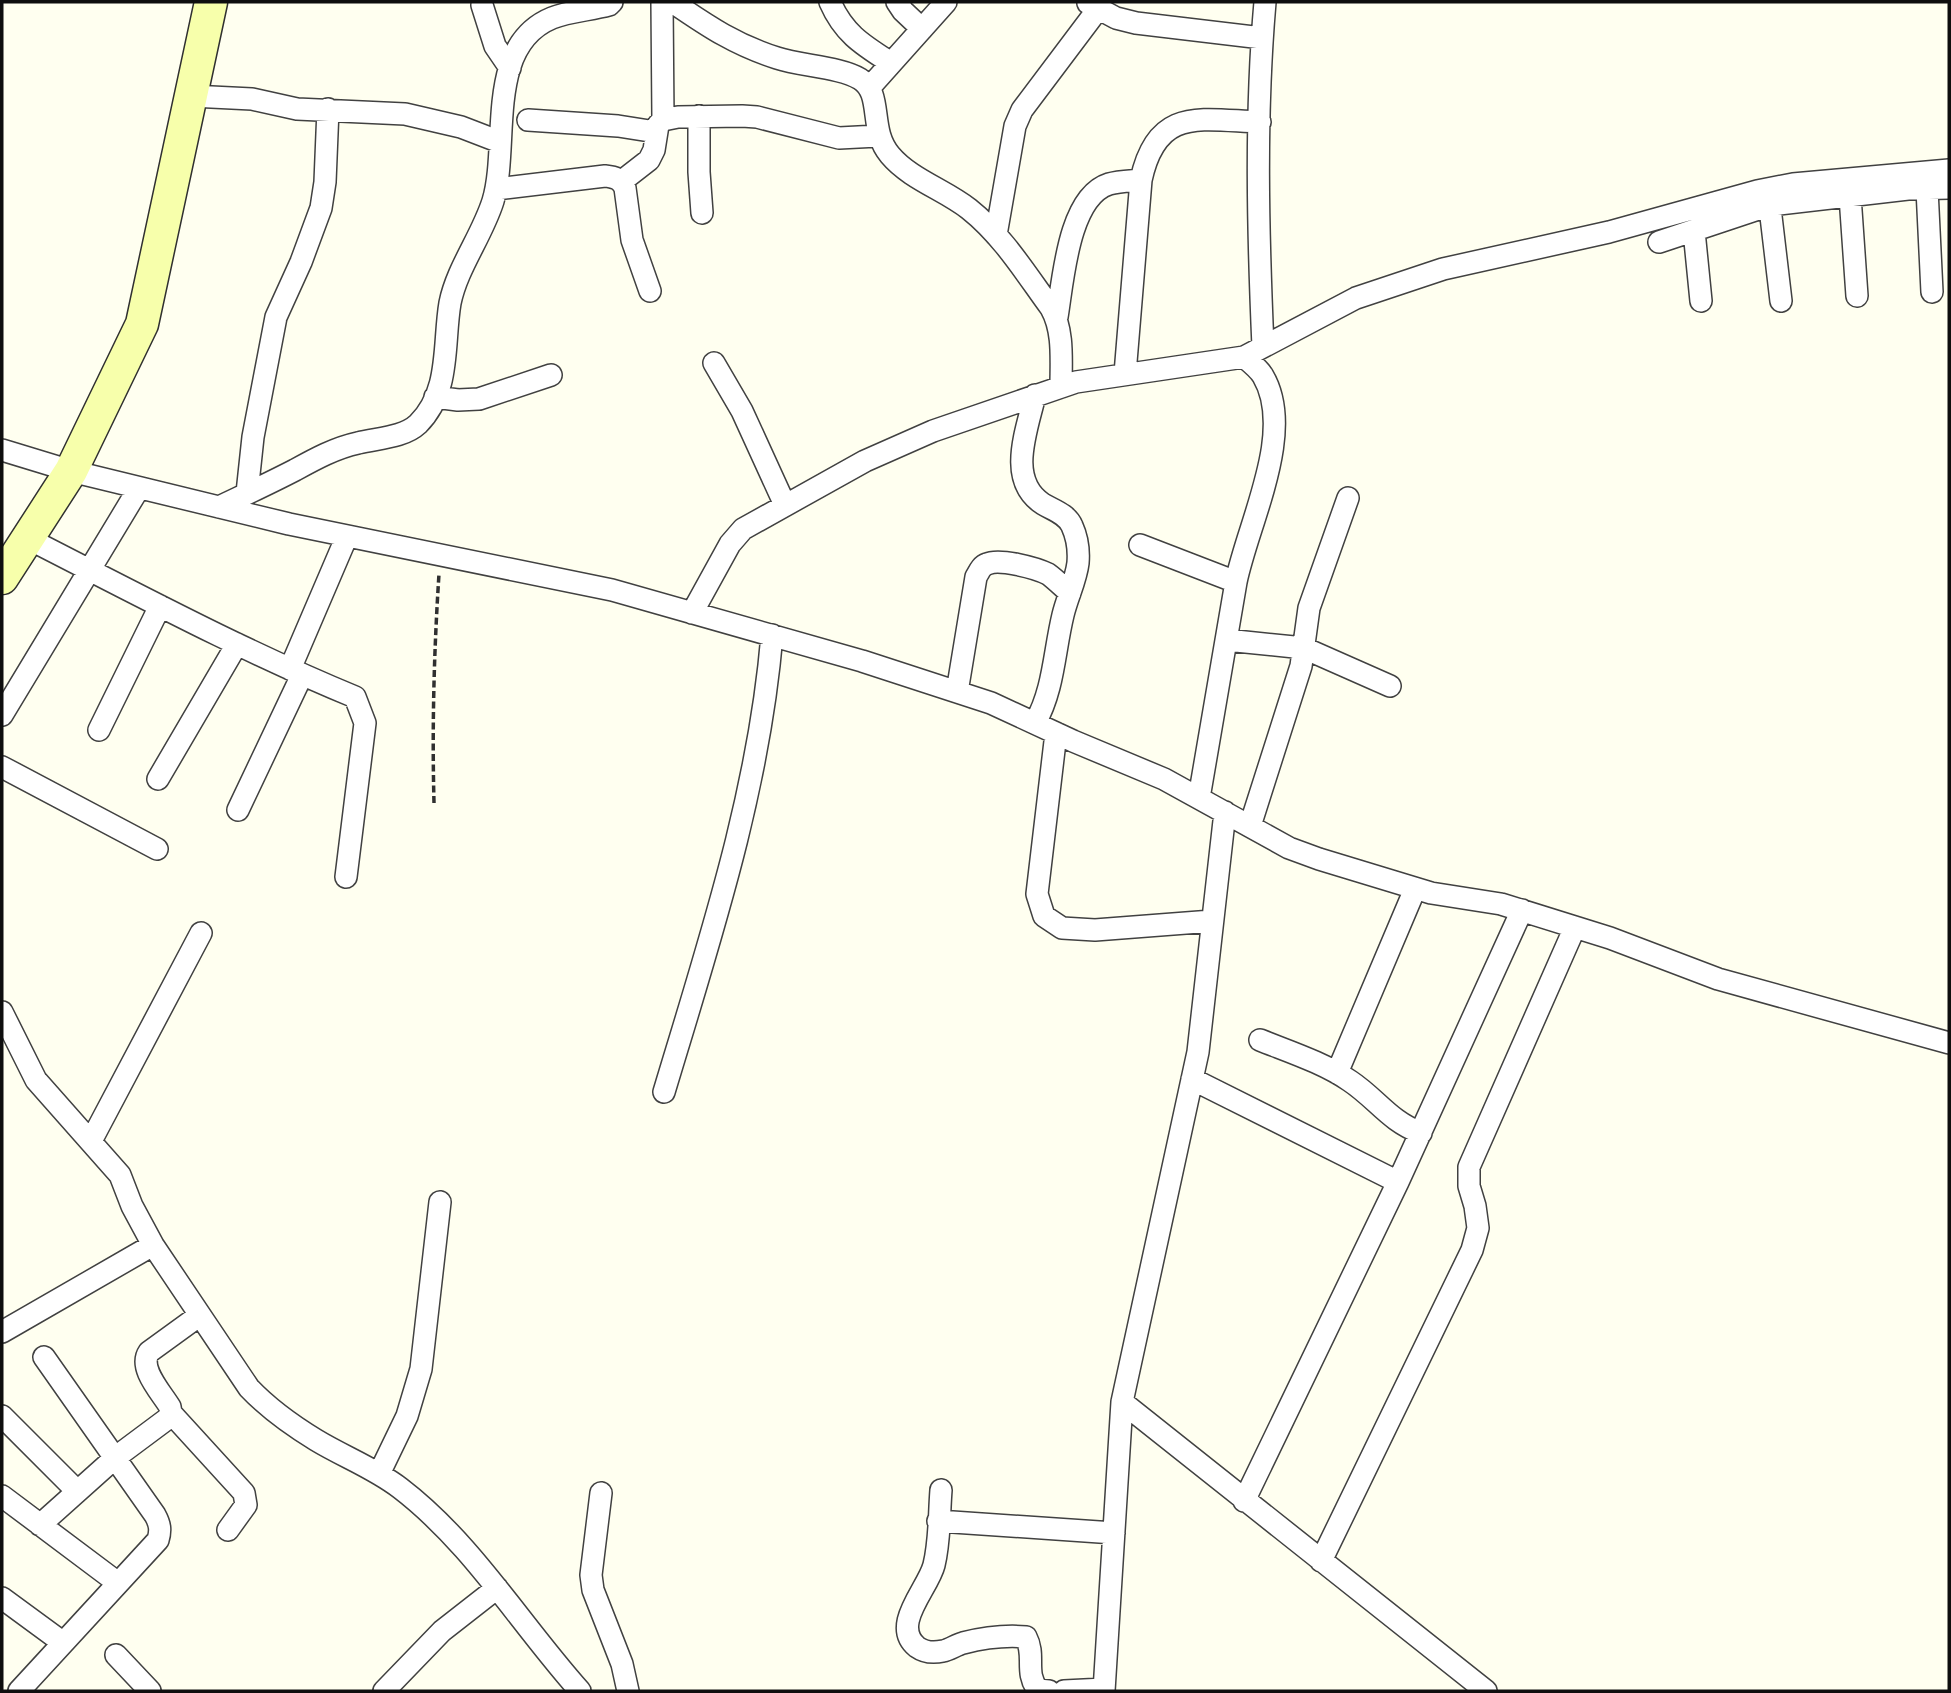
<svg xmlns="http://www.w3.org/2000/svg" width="1951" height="1693" viewBox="0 0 1951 1693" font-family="'Crimson Pro',serif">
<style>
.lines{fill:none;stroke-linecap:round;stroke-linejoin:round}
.street-casing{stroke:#414141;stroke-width:24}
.secondary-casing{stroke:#303030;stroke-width:35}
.path{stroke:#303030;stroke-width:3.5;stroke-dasharray:7 3.5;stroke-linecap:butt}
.street{stroke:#fff;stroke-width:21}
.secondary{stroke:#f7ffab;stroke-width:32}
</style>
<rect width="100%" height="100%" fill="#fffff0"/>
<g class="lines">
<defs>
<path id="street" d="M 662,2 L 663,120
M 830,2 C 844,34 863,45 891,63
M 897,2 L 903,11 L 922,29
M 674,3 C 709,27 736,45 777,58 C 801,66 840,67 860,79 C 884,94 868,129 890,155 C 910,179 945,190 969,209 C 1003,236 1026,274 1051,308 C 1064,331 1061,360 1061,387
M 1088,3 L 1116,18 L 1136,23 L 1262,38
M 482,5 L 495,46 L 510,68
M 870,87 L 946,2
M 191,96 L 252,99 L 297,109 L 405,114 L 461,127 L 500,142
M 699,116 L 699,172 L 702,213
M 528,120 L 618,126 L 656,132
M 622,181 L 649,160 L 654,150 L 658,125 L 663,120 L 678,117 L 742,116 L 757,117 L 839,138 L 878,136
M 496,189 L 605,176 C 615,177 621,179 625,188 L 632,240 L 650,291
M 1927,189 L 1932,292
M 1768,191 L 1781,301
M 1850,196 L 1857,296
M 1694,231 L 1701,301
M 996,235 L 1015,126 L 1022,110 L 1098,9
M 1659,242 L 1770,205 L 1908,189 L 1949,188
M 1057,317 C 1063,282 1068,197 1109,184 C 1119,181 1131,181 1141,180
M 1263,347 C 1258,232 1255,117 1265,2
M 714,363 L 742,411 L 785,505
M 1125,374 L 1141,180 C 1157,106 1200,120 1260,122
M 435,397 L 458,400 L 479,399 L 551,375
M 2,450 L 71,471 L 289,524 L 612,590 L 862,661 L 991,703 L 1073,741 L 1164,779 L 1289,848 L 1319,859 L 1431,893 L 1501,904 L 1610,938 L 1718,979 L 1949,1043
M 247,493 L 253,437 L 276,317 L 301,262 L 321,208 L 325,182 L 328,109
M 219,507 C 244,495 270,483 295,470 C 315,459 335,448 358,443 C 377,438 403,438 418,424 C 451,391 443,344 450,303 C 457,268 482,236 493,201 C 510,145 484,46 552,18 C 569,11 591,10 609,5 L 612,2
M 27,538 C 135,593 243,651 355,697 L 365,723 L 346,877
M 1140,545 L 1236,582
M 692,613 L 730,544 L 743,529 L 865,461 L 933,431 L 1076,382 L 1244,357 L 1356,298 L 1443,269 L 1609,232 L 1757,191 L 1793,184 L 1949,170
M 1226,640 L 1304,648 L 1390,686
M 290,669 L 347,536
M 957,692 L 976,577 C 979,572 981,566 987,564 C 999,558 1036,568 1048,574 C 1055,579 1063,587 1070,593
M 2,715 L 139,488
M 1035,723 C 1054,689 1054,652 1063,615 C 1067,598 1076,580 1078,563 C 1079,551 1077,537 1072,526 C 1067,514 1053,510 1043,504 C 1006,480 1027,430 1035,395
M 99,730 L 160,606
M 1056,733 L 1037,894 L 1044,916 L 1062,928 L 1095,930 L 1212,921
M 2,767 L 157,849
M 158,779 L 237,644
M 1199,798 L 1236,582 C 1248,523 1296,432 1263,376 C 1259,369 1250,362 1244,357
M 238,810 L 302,675
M 1250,826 L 1301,666 L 1309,608 L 1348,498
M 2,1012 L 36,1080 L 120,1175 L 132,1206 L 153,1245 L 249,1388 C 268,1408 293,1426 316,1440 C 344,1457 374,1468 400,1488 C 472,1543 520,1624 580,1691
M 1260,1040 C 1290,1052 1324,1063 1350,1081 C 1377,1099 1389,1121 1421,1133
M 1337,1073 L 1415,889
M 1192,1079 L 1398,1182
M 664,1092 C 709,942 759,792 772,635
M 91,1141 L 201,933
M 2,1332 L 153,1245
M 1122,1402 L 1486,1691
M 171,1413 L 244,1493 L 246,1505 L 228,1530
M 2,1416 L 76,1490
M 379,1474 L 407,1416 L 421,1369 L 440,1202
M 941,1490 C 939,1515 940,1541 934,1565 C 928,1589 890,1625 917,1647 C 924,1652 934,1653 943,1651 C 949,1650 956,1645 963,1643 C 983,1638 1005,1635 1026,1637 C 1036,1656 1024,1672 1038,1690 L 1049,1691
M 601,1493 L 591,1575 L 593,1590 L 622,1664 L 628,1691
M 2,1496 L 118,1583
M 1244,1501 L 1398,1182 L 1522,910
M 938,1521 L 1114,1533
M 40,1525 L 116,1457 L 167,1419 L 171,1413 L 170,1407 C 161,1392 138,1368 149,1352 L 200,1315
M 1321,1561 L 1472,1250 L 1478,1228 L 1475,1206 L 1469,1186 L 1469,1167 L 1575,927
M 2,1598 L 62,1642
M 116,1655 L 150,1691
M 19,1691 L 158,1540 C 161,1530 160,1524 155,1515 L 44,1357
M 384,1691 L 442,1631 L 497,1588
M 1064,1691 L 1104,1689
M 1104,1691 L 1122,1402 L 1198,1052 L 1225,812"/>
<path id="secondary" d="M 2,578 L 71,471 L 142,324 L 211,2"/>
</defs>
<!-- street casing -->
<use href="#street" class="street-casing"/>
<!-- secondary casing -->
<use href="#secondary" class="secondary-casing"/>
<!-- path -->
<path class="path" d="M 434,803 C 432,726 434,651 439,574"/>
<!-- street -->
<use href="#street" class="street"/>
<!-- secondary -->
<use href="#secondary" class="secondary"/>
</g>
<!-- border -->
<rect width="1951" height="1693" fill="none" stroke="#0e0e0e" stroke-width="7"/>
</svg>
